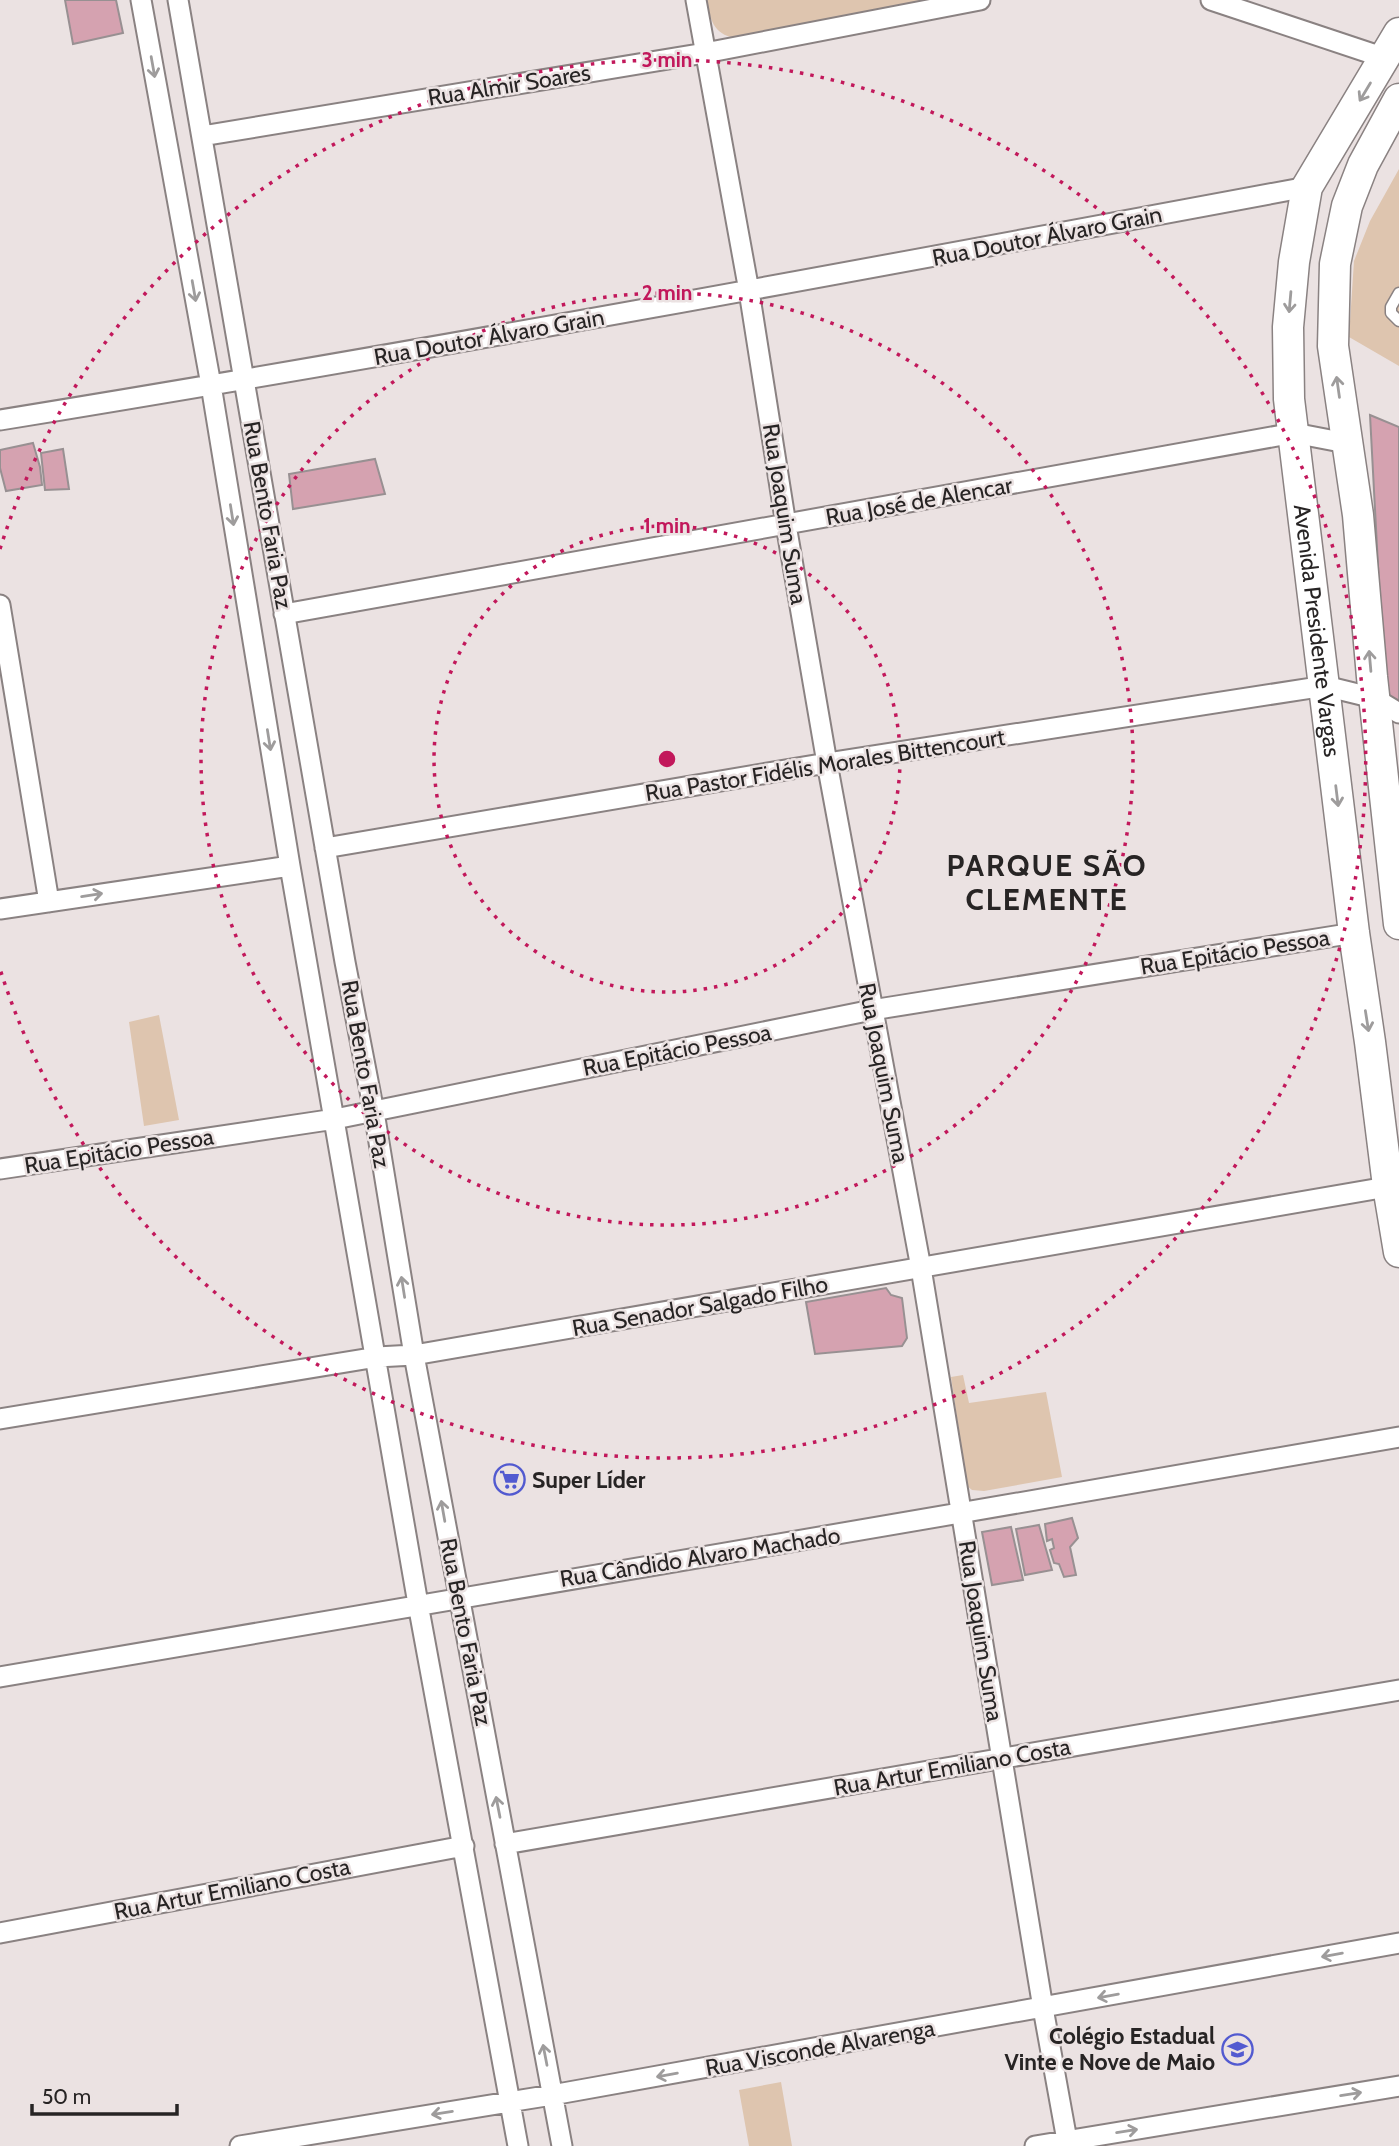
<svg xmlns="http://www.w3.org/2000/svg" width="1399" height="2146" viewBox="0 0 1399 2146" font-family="Cabin,sans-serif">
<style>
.green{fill:#dec5af}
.building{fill:#d5a2b0;stroke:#989092;stroke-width:2}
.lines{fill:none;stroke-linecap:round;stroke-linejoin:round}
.service-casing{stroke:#8a8282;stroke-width:13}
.minor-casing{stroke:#8a8282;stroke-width:23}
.primary-casing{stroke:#8a8282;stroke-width:33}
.service{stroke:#fff;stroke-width:10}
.minor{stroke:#fff;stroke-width:19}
.primary{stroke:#fff;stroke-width:30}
.oneway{stroke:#9e9c9c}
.ring{fill:none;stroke:#c2185b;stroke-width:3.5;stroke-dasharray:3.5 7}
.labels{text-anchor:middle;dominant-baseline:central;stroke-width:5;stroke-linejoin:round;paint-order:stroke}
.street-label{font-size:23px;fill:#272424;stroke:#ebe2e2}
.poi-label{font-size:23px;font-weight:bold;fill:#272424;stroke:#ebe2e2;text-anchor:start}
.district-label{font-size:30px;font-weight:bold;letter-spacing:2px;fill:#272424;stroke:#ebe2e2}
.centre{fill:#c2185b;stroke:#ebe2e2;stroke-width:3.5}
.ring-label{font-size:21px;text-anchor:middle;font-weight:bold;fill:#c2185b;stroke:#ebe2e2;stroke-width:5;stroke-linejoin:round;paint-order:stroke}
</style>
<rect width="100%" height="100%" fill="#ebe2e2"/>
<!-- green -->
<path class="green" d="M 707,0 L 942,0 L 735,38 C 713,34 710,19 707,0 Z
M 1399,169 L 1399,366 L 1349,337 L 1354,261 L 1370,221 Z
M 159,1015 L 179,1120 L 144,1126 L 129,1022 Z
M 963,1375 L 969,1403 L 1046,1392 L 1062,1477 L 984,1491 L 972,1490 L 967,1486 L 951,1377 Z
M 781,2082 L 792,2146 L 749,2146 L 739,2090 Z"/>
<!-- building -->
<path class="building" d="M 65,0 L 116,0 L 123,33 L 73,44 Z
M 1370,415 L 1399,427 L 1399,706 L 1385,698 Z
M 33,443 L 40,467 L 42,485 L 6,491 L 0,468 L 0,450 Z
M 63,449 L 69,489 L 45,490 L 41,453 Z
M 375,459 L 385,494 L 293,509 L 289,474 Z
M 886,1288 L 891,1295 L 902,1298 L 907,1338 L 902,1346 L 815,1354 L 806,1302 Z
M 1072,1518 L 1078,1538 L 1070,1547 L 1076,1575 L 1064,1577 L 1059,1564 L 1054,1563 L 1050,1550 L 1054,1548 L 1052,1539 L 1047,1541 L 1045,1524 Z
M 1039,1525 L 1052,1570 L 1025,1575 L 1016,1529 Z
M 1011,1527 L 1023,1580 L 992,1585 L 982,1532 Z"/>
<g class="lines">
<defs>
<path id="service" d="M 1399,293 L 1391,307 L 1391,313 L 1399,321"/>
<path id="minor" d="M 141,0 L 211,385 L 290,866 L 418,1604 L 518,2146
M 178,0 L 345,962 L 374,1112 L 414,1355 L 562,2146
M 696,0 L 749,291 L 786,525 L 827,763 L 921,1268 L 1043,2008 L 1068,2146
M 1211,0 L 1385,58
M 202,136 L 705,53 L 980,0
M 0,420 C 437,349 872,268 1307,187
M 0,605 L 49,902
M 284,614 L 1294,433 L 1346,443
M 325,848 L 827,763 L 1325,686 L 1374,698 L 1399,713
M 0,909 L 290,866
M 0,1169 L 335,1119 L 872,1010 L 1354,933
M 0,1419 L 377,1357 L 414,1355 L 1398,1185
M 0,1677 C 466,1596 933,1519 1399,1437
M 505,1844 L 1399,1690
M 0,1933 L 464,1846
M 240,2146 L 552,2095 L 1399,1943
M 1035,2146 L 1399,2086"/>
<g id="primary">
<path id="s1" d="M 1399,33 L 1307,187 L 1294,262 L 1288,327 L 1289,399 L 1354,933 L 1370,1042 L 1388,1186 L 1399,1252"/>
<path d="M 1399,99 L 1363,165 L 1347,206 L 1335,264 L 1333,346 L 1358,515 L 1372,677 L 1399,924"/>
</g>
</defs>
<!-- service casing -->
<use href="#service" class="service-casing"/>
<!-- minor casing -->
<use href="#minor" class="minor-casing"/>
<!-- primary casing -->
<use href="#primary" class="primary-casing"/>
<!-- service -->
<use href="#service" class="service"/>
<!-- minor -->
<use href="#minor" class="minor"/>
<!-- primary -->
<use href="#primary" class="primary"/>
</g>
<!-- one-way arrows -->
<defs><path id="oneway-shaft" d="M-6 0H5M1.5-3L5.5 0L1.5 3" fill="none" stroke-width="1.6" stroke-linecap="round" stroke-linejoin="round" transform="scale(1.75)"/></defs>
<g class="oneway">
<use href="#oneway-shaft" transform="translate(153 67) rotate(80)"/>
<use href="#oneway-shaft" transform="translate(1365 92) rotate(121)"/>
<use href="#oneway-shaft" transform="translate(194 291) rotate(80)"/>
<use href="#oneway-shaft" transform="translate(1290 302) rotate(95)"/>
<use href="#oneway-shaft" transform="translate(1338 387) rotate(-98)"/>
<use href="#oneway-shaft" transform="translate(232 515) rotate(81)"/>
<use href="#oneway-shaft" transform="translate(1370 661) rotate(-95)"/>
<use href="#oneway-shaft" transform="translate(269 740) rotate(81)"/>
<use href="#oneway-shaft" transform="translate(1337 796) rotate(83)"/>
<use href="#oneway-shaft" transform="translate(92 895) rotate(-9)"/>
<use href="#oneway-shaft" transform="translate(1367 1021) rotate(81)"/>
<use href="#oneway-shaft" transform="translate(403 1287) rotate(-99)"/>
<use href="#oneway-shaft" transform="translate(443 1511) rotate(-100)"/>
<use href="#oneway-shaft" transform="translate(498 1807) rotate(-101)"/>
<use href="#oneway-shaft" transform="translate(1332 1955) rotate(170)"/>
<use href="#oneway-shaft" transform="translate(1108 1996) rotate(170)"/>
<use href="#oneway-shaft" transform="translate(545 2055) rotate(-101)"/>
<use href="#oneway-shaft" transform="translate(667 2075) rotate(170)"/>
<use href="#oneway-shaft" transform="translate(1351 2094) rotate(-9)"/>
<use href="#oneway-shaft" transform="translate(442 2113) rotate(171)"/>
<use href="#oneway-shaft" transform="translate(1127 2131) rotate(-9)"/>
</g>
<!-- distance rings -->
<g class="ring">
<circle cx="667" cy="759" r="233"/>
<circle cx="667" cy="759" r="466"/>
<path d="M0 549A699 699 0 1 1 0 969"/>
</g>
<!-- icons -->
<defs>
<symbol id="supermarket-ring" viewBox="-11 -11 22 22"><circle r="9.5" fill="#ebe2e2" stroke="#525ad0" stroke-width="1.5"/><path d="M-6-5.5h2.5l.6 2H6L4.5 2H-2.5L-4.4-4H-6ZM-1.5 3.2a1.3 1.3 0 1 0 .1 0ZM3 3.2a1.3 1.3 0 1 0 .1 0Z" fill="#525ad0"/></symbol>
<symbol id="school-ring" viewBox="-11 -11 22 22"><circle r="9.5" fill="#ebe2e2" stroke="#525ad0" stroke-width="1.5"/><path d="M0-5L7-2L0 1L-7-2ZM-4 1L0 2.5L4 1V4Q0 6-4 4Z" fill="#525ad0"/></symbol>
</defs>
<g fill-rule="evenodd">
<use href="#supermarket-ring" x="492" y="1462" width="35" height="35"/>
<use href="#school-ring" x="1220" y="2032" width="35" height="35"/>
</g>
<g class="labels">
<!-- street labels -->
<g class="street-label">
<text transform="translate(509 85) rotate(-9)">Rua Almir Soares</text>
<text transform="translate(1047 236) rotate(-11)">Rua Doutor Álvaro Grain</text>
<text transform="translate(489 337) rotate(-10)">Rua Doutor Álvaro Grain</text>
<text transform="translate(919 501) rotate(-10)">Rua José de Alencar</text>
<text transform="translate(785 514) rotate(81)">Rua Joaquim Suma</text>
<text transform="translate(268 515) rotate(80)">Rua Bento Faria Paz</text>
<text stroke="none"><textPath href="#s1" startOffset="626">Avenida Presidente Vargas</textPath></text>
<text transform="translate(825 765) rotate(-9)">Rua Pastor Fidélis Morales Bittencourt</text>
<text transform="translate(1235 952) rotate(-9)">Rua Epitácio Pessoa</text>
<text transform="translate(677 1050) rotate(-11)">Rua Epitácio Pessoa</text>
<text transform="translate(884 1073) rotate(79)">Rua Joaquim Suma</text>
<text transform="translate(366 1074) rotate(80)">Rua Bento Faria Paz</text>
<text transform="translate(119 1151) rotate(-9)">Rua Epitácio Pessoa</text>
<text transform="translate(700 1306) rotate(-10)">Rua Senador Salgado Filho</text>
<text transform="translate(700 1557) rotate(-9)">Rua Cândido Alvaro Machado</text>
<text transform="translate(981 1631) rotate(81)">Rua Joaquim Suma</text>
<text transform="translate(466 1632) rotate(79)">Rua Bento Faria Paz</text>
<text transform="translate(952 1767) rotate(-10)">Rua Artur Emiliano Costa</text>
<text transform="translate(232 1889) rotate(-11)">Rua Artur Emiliano Costa</text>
<text transform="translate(820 2048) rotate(-10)">Rua Visconde Alvarenga</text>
</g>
<!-- poi labels -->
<g class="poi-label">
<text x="532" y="1480">Super Líder</text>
<text x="1215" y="2036" text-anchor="end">Colégio Estadual<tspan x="1215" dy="26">Vinte e Nove de Maio</tspan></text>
</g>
<!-- district labels -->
<g class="district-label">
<text x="1047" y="865">PARQUE SÃO<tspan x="1047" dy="34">CLEMENTE</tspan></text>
</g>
</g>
<circle cx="667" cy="759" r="10" class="centre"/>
<g class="ring-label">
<text x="667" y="67">3 min</text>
<text x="667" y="300">2 min</text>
<text x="667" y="533">1 min</text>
</g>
<!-- scale -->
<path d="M32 2104v10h145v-10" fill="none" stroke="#272424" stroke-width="3.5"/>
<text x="42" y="2104" font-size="21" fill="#272424" stroke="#ebe2e2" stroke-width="5" paint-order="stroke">50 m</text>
</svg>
